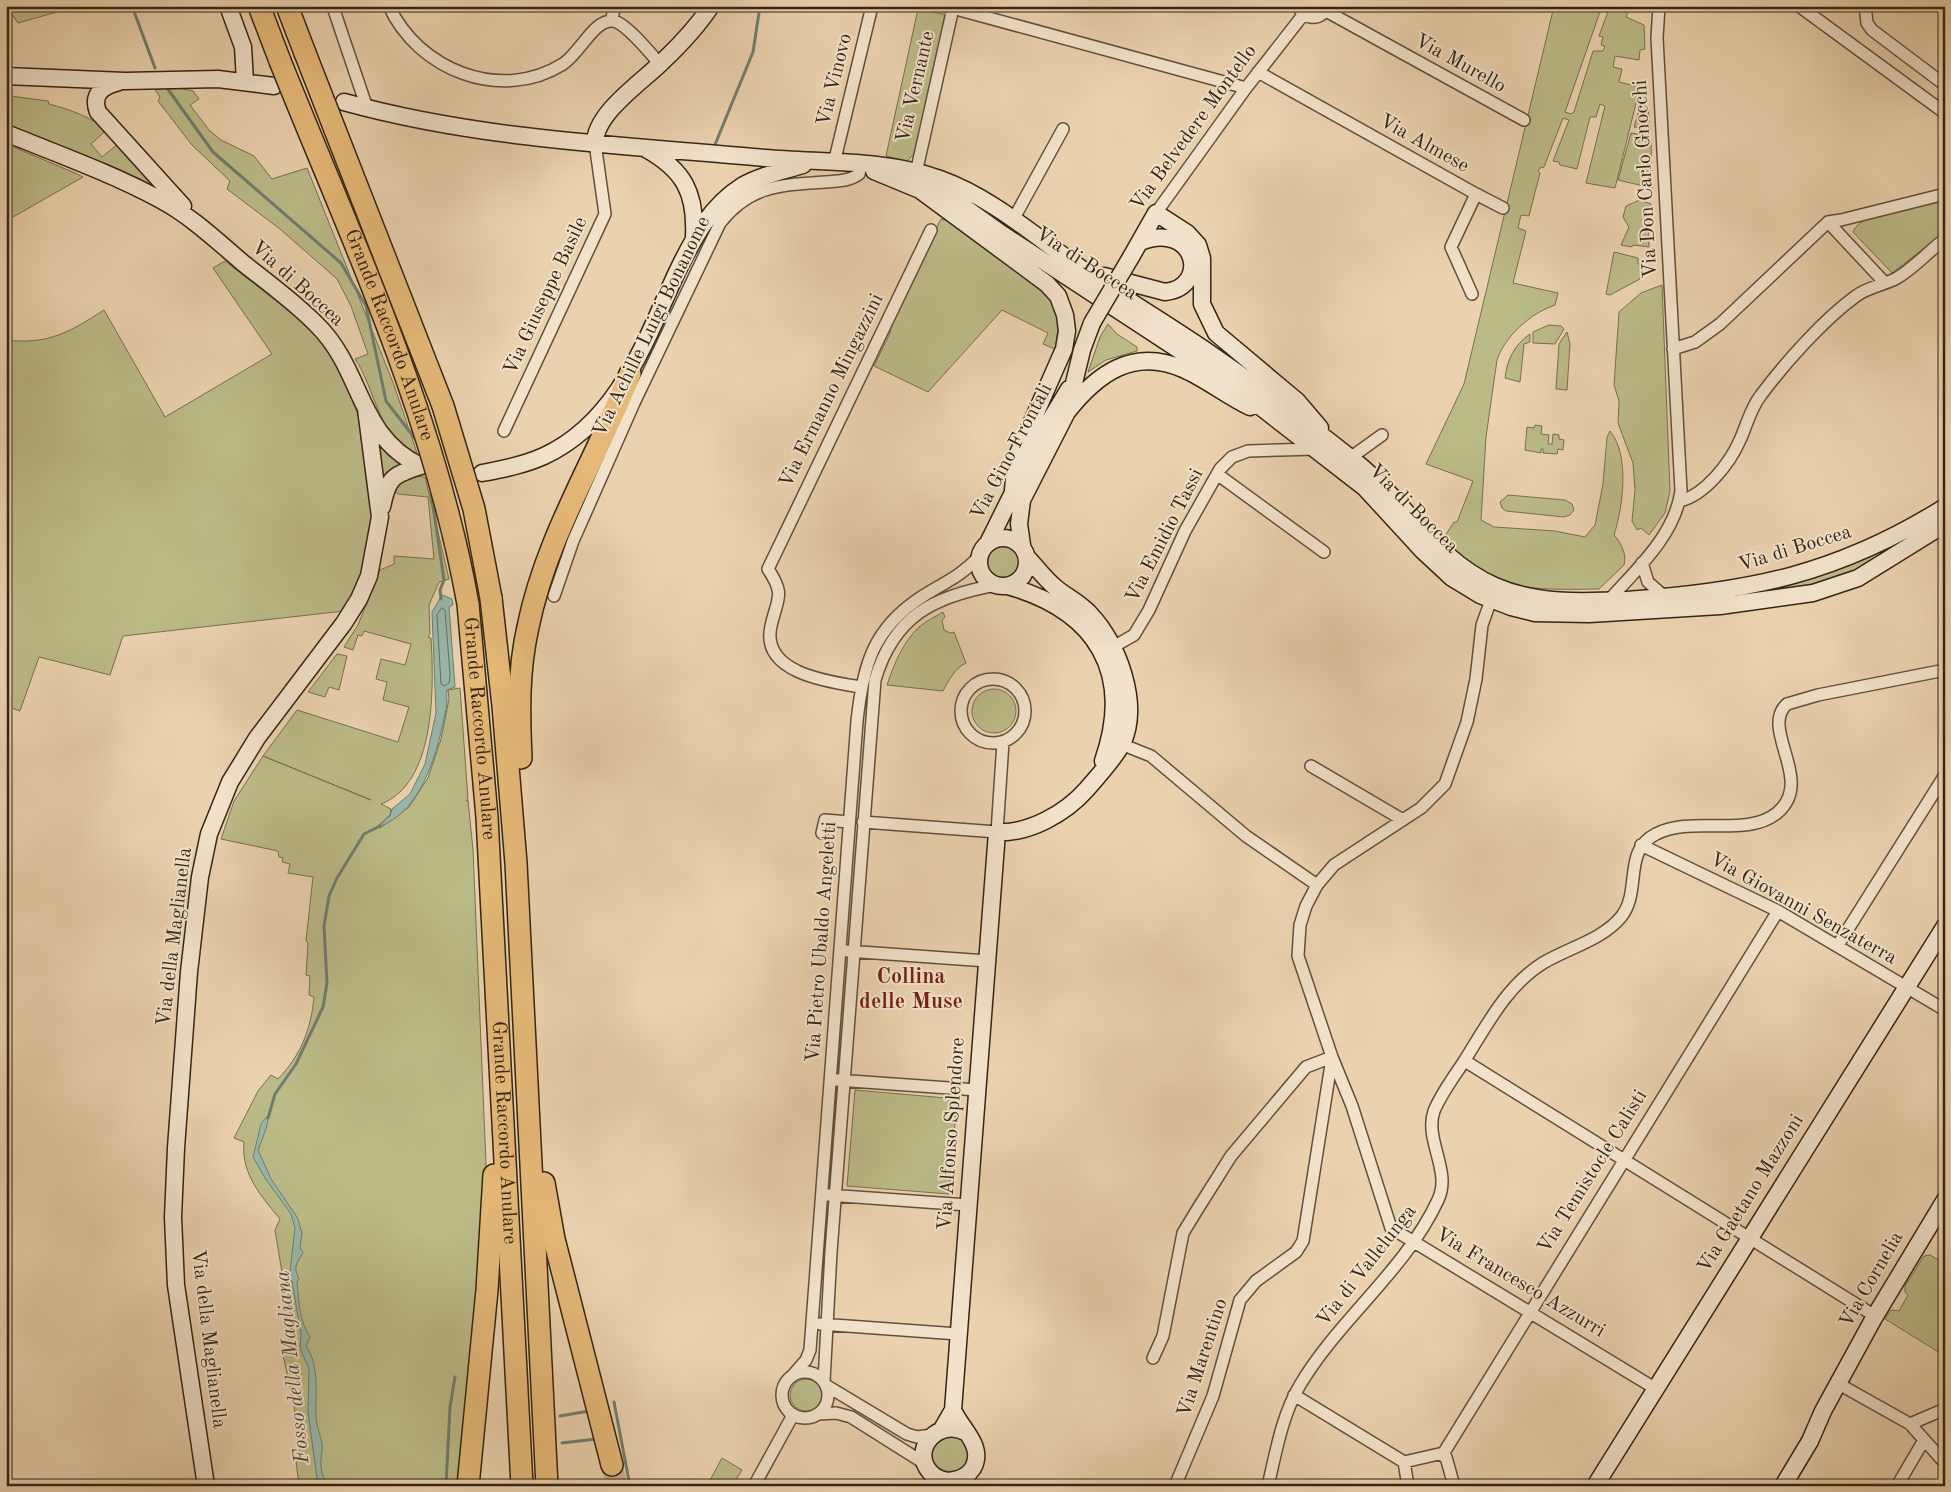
<svg xmlns="http://www.w3.org/2000/svg" width="1951" height="1492" viewBox="0 0 1951 1492" font-family="'Old Standard TT',serif">
<style>
.green{fill:#bb8;stroke:#78704e}
.water{fill:#98b8ab;stroke:#707d6f}
.lines{fill:none;stroke-linecap:round;stroke-linejoin:round}
.shore{stroke:#666e60;stroke-width:1}
.stream{stroke:#707d6f;stroke-width:3}
.highway-tunnel{stroke:#c7af90;stroke-width:21;stroke-dasharray:21 11;stroke-linecap:butt}
.street-casing{stroke:#62503c;stroke-width:14}
.secondary-casing{stroke:#352515;stroke-width:19}
.highway-casing{stroke:#352515;stroke-width:24}
.street{stroke:#f2e2cb;stroke-width:11}
.secondary{stroke:#f2e2cb;stroke-width:16}
.highway{stroke:#e6b978;stroke-width:21}
.secondary-bridge-casing{stroke:#352515;stroke-width:19;stroke-linecap:butt}
.highway-bridge-casing{stroke:#352515;stroke-width:24;stroke-linecap:butt}
.secondary-bridge{stroke:#f2e2cb;stroke-width:16}
.highway-bridge{stroke:#e6b978;stroke-width:21}
.labels{text-anchor:middle;dominant-baseline:central;stroke-width:4;stroke-linejoin:round;paint-order:stroke}
.street-label{font-size:20px;fill:#352515;stroke:#f2e2cb}
.water-label{font-size:21px;font-style:italic;fill:#4e4a3a;stroke:#f2e2cb}
.quarter-label{font-size:22px;font-weight:bold;fill:#7a1f14;stroke:#f2e2cb}
</style>
<rect width="100%" height="100%" fill="#ebd2af"/>
<filter id="stains"><feTurbulence type="fractalNoise" baseFrequency=".004" numOctaves="4"/><feColorMatrix values="0 0 0 0 .2 0 0 0 0 .09 0 0 0 0 .02 0 0 0 .5 -.17"/></filter>
<radialGradient id="worn" r=".72"><stop offset=".6" stop-color="#630" stop-opacity="0"/><stop offset="1" stop-color="#630" stop-opacity=".3"/></radialGradient>
<!-- green -->
<path class="green" d="M 6,6 L 78,6 L 18,23 Z
M 1554,6 L 1602,6 L 1565,112 L 1571,114 L 1574,112 L 1593,51 L 1603,51 L 1605,46 L 1601,45 L 1603,37 L 1599,36 L 1610,6 L 1630,6 L 1626,17 L 1644,25 L 1645,49 L 1640,50 L 1639,60 L 1615,56 L 1613,67 L 1622,69 L 1619,82 L 1640,87 L 1615,188 L 1586,183 L 1605,106 L 1600,104 L 1596,117 L 1590,117 L 1577,169 L 1560,165 L 1559,162 L 1553,161 L 1569,120 L 1563,118 L 1544,167 L 1540,168 L 1538,171 L 1540,173 L 1529,216 L 1521,215 L 1518,228 L 1526,231 L 1513,283 L 1558,293 L 1555,305 C 1531,313 1505,336 1497,360 L 1486,437 L 1481,520 L 1494,527 L 1555,531 L 1585,537 L 1595,525 L 1603,484 L 1607,437 L 1610,431 C 1630,455 1623,507 1614,535 C 1621,543 1627,554 1624,565 L 1599,589 C 1524,590 1500,592 1443,539 L 1454,522 L 1457,522 L 1473,481 L 1426,464 L 1464,384 Z
M 918,9 L 947,15 L 916,152 L 907,161 L 886,156 Z
M 174,87 L 193,91 L 199,99 L 190,105 L 209,130 L 221,140 L 254,156 L 272,179 L 307,168 L 394,385 L 417,453 C 380,444 375,387 355,359 L 368,354 L 351,306 L 337,279 L 280,229 L 227,189 L 230,181 L 192,145 L 158,101 L 160,97 L 155,90 Z
M 6,92 L 10,93 L 11,96 L 48,101 L 49,104 C 72,110 90,117 109,131 L 106,134 L 104,132 L 91,144 L 102,157 L 119,143 L 153,182 L 149,186 L 6,126 Z
M 1641,104 L 1648,106 L 1650,129 L 1634,127 Z
M 1631,133 L 1643,135 L 1651,142 L 1652,188 L 1618,180 Z
M 6,144 L 75,173 L 83,177 L 6,221 Z
M 1945,199 L 1945,232 L 1892,273 L 1853,232 C 1860,211 1924,204 1945,199 Z
M 1640,200 L 1651,204 L 1654,222 L 1648,223 L 1649,247 L 1633,245 L 1632,247 L 1621,245 L 1629,227 L 1623,217 L 1626,206 Z
M 941,219 L 954,222 L 1050,293 L 1060,315 L 1055,349 L 1043,344 L 1048,333 L 1002,310 L 928,392 L 874,366 L 891,331 L 887,329 Z
M 1614,252 L 1638,258 L 1638,264 L 1643,264 L 1640,279 L 1610,295 L 1606,294 Z
M 225,261 L 307,325 L 325,345 L 342,376 L 357,412 L 375,481 L 378,529 L 353,610 L 123,636 L 110,675 L 39,657 L 20,711 L 6,706 L 6,340 C 48,345 70,332 104,310 L 165,417 L 272,354 L 213,268 Z
M 1662,285 L 1670,491 L 1665,513 L 1649,535 L 1641,528 L 1637,530 L 1632,521 L 1635,490 L 1633,463 L 1618,423 L 1619,401 L 1614,385 L 1619,312 L 1641,293 Z
M 1108,324 L 1117,334 L 1137,347 L 1137,351 L 1106,360 L 1088,372 L 1100,337 Z
M 1549,325 L 1561,326 L 1564,329 L 1555,344 L 1533,343 L 1533,332 Z
M 1567,332 L 1570,344 L 1567,390 L 1556,389 L 1559,344 Z
M 1530,334 L 1530,342 L 1524,344 L 1520,382 L 1505,378 C 1507,360 1514,345 1530,334 Z
M 1535,425 L 1542,426 L 1541,434 L 1549,435 L 1548,444 L 1552,444 L 1553,434 L 1559,435 L 1559,439 L 1564,440 L 1563,450 L 1558,449 L 1557,454 L 1543,453 L 1543,449 L 1541,449 L 1541,453 L 1525,450 L 1527,427 L 1534,428 Z
M 378,443 L 404,464 L 383,477 Z
M 411,476 L 425,477 L 449,579 L 439,582 L 429,605 L 430,633 L 428,637 L 431,638 C 434,687 436,783 381,804 L 391,809 L 390,815 L 377,827 L 380,828 L 409,807 L 428,778 L 441,739 L 449,699 L 448,690 L 460,688 L 468,799 L 466,801 L 468,800 L 473,850 L 487,1188 L 460,1486 L 299,1486 L 295,1453 L 299,1451 L 294,1405 L 283,1355 L 292,1350 L 287,1333 L 288,1309 L 275,1230 L 280,1219 C 261,1196 241,1174 244,1142 L 234,1138 L 258,1091 L 271,1075 L 278,1079 C 301,1055 311,1029 314,997 L 309,995 L 310,976 L 306,975 L 308,943 L 306,941 L 313,877 L 288,873 L 290,864 L 282,862 L 283,858 L 279,857 L 278,851 L 221,839 L 234,801 L 263,756 L 371,800 L 263,756 L 297,710 L 398,742 L 409,707 L 383,700 L 387,682 L 376,679 L 381,659 L 405,665 L 411,644 L 364,631 L 362,636 L 358,635 L 353,650 L 344,647 L 358,625 L 380,570 L 394,564 L 394,556 L 434,559 L 428,497 L 398,494 L 393,490 L 392,485 Z
M 1508,495 L 1565,500 L 1572,504 L 1574,510 L 1570,515 L 1564,517 L 1506,511 L 1502,508 L 1500,502 Z
M 1939,519 L 1865,567 L 1819,584 L 1761,594 L 1761,590 L 1823,574 Z
M983 562a20 20 0 1 1 40 0a20 20 0 1 1-40 0Z
M 943,612 L 945,617 L 942,620 L 944,630 L 950,633 L 954,632 L 966,663 C 955,668 949,680 943,691 L 887,685 C 894,664 903,642 919,627 C 926,621 935,617 943,612 Z
M 337,654 L 347,656 L 339,690 L 329,687 L 325,697 L 308,692 Z
M972 711a22 22 0 1 1 44 0a22 22 0 1 1-44 0Z
M 855,1090 L 957,1099 L 949,1194 L 847,1186 Z
M 1930,1255 L 1945,1264 L 1945,1356 L 1885,1319 L 1891,1310 L 1899,1311 L 1908,1295 L 1905,1292 L 1905,1286 L 1924,1256 Z
M790 1395a16 16 0 1 1 32 0a16 16 0 1 1-32 0Z
M931 1455a19 19 0 1 1 38 0a19 19 0 1 1-38 0Z
M 722,1458 L 742,1470 L 732,1486 L 707,1486 Z"/>
<!-- water -->
<path class="water" d="M 442,595 L 452,599 L 453,605 L 449,607 L 455,687 L 447,690 C 446,696 448,702 446,709 C 438,750 423,812 378,827 L 390,816 L 392,809 L 410,794 L 425,764 L 436,713 L 432,612 Z
M 269,1114 L 266,1129 L 258,1150 L 271,1179 L 297,1217 L 302,1233 L 300,1247 L 303,1253 C 296,1264 293,1267 299,1279 L 297,1282 C 299,1302 299,1321 310,1337 L 306,1346 C 320,1366 315,1393 316,1416 C 316,1425 320,1434 322,1443 C 323,1451 320,1459 321,1467 C 321,1473 325,1479 326,1486 L 318,1486 L 308,1412 L 309,1369 L 300,1348 L 301,1335 L 292,1281 L 289,1280 L 295,1228 L 291,1214 L 265,1178 L 253,1157 L 261,1124 Z"/>
<g class="lines">
<!-- shore -->
<path class="shore" d="M 442,608 L 445,610 L 450,674 L 449,683 L 444,686 L 441,684 L 437,615 Z"/>
<!-- stream -->
<path class="stream" d="M 132,6 L 155,68
M 167,88 L 213,152 L 341,263 L 366,306 L 386,401 L 417,441
M 714,147 L 753,52 L 760,6
M 431,492 L 444,580 L 440,590 L 441,599
M 268,1118 L 275,1094 L 296,1064 L 323,1007 L 327,983 L 324,926 L 329,896 L 337,878 L 364,834 L 380,826
M 614,1402 L 630,1486
M 560,1416 L 589,1411
M 562,1443 L 596,1439
M 446,1486 L 450,1407 L 455,1377"/>
<!-- highway-tunnel -->
<path class="highway-tunnel" d="M 612,1465 L 617,1486"/>
<defs>
<path id="street" d="M 389,6 C 418,70 501,103 563,64 C 581,52 594,19 613,21 C 625,22 651,54 660,64
M 945,6 L 1246,88
M 1298,6 C 1304,21 1322,21 1328,6
M 1799,6 L 1945,113
M 1865,6 L 1867,23 L 1872,30 L 1945,85
M 333,7 L 367,108
M 1326,11 L 1524,120
M 611,21 L 615,6
M 1258,72 L 1476,194 L 1451,247 L 1472,294
M 834,163 L 872,6
M 916,173 L 953,8
M 1476,194 L 1503,208
M 1156,213 L 1246,88 L 1303,15
M 1013,220 L 1063,129
M 1828,222 L 1885,283
M 1673,349 L 1695,342 L 1720,324 L 1828,222 L 1841,220 L 1945,194
M 504,431 L 605,214 L 595,143
M 1350,458 L 1382,435
M 1217,474 L 1324,552
M 1680,501 C 1705,495 1730,463 1740,440 C 1747,425 1750,409 1761,395 C 1785,363 1823,320 1856,296 C 1868,287 1884,285 1897,278 C 1914,268 1929,251 1945,239
M 1642,563 L 1648,582 L 1665,597
M 554,596 L 573,541 L 634,403 L 720,223 C 750,185 781,185 825,182 C 837,181 850,181 859,174 L 861,165
M 1609,604 L 1609,600 C 1637,569 1675,535 1681,491 L 1657,38 L 1659,6
M 1113,647 L 1134,635 L 1149,610 L 1185,531 L 1220,469 L 1232,457 L 1248,451 L 1316,449
M961 711a32 32 0 1 1 64 0a32 32 0 1 1-64 0Z
M 861,687 C 829,682 760,673 771,626 C 777,598 786,596 768,569 L 931,230
M 1116,742 L 1151,756 L 1246,836 L 1317,885
M 1311,766 L 1403,820
M 863,822 L 997,832 L 1003,742
M 822,833 L 825,820 L 849,822
M 1641,845 L 1778,911 L 1945,1010
M 1838,945 L 1945,775
M 847,951 L 987,961
M 1332,1057 L 1352,1106 L 1391,1228 L 1656,1389
M 1465,1061 L 1875,1316
M 837,1080 L 977,1090
M 828,1195 L 968,1205
M 820,1324 L 958,1334
M 1153,1358 L 1163,1336 L 1183,1233 L 1197,1210 L 1231,1156 L 1306,1067 L 1332,1057 L 1298,956 L 1300,925 L 1306,906 L 1317,885 L 1334,865 L 1421,808 L 1445,784 L 1467,722 L 1476,679 L 1482,625 L 1491,600
M782 1395a23 23 0 1 1 46 0a23 23 0 1 1-46 0Z
M 792,1376 L 806,1360 L 810,1350 L 857,721 C 863,665 873,628 923,596 C 947,581 958,578 979,557
M 824,1381 L 831,1252 L 875,680 C 894,615 935,596 996,585
M 1837,1383 L 1910,1424 L 1945,1463
M 827,1386 L 907,1434 L 917,1437 L 932,1435
M 1294,1395 L 1404,1462
M 819,1414 L 836,1413 L 851,1417 L 924,1463
M 1910,1424 L 1945,1409
M 1443,1454 L 1778,911
M 754,1486 L 793,1415
M 1175,1486 L 1213,1396 L 1240,1300 L 1256,1281 L 1296,1252 L 1303,1241 L 1332,1058
M 1268,1486 C 1276,1452 1282,1415 1300,1385 C 1339,1319 1405,1271 1438,1200 C 1452,1171 1424,1140 1434,1111 C 1441,1094 1453,1078 1463,1063 C 1486,1027 1506,986 1543,963 C 1568,948 1602,940 1621,917 C 1642,891 1622,851 1656,834 C 1691,815 1747,838 1777,813 C 1816,781 1759,729 1787,704 L 1818,695 L 1945,670
M 1408,1486 L 1404,1462 L 1439,1454 L 1446,1457 L 1454,1486
M 1897,1486 L 1924,1440"/>
<path id="secondary" d="M 228,6 L 243,47 L 245,81
M 6,76 L 125,81 L 218,79 L 274,86
M 119,82 C 103,86 91,94 98,112 L 183,206
M 344,102 C 481,140 624,145 765,158 C 823,163 886,159 940,179 C 993,198 1037,238 1082,269 C 1123,298 1167,324 1208,352 C 1259,387 1309,425 1357,463 C 1406,502 1435,560 1495,586 C 1536,604 1582,602 1626,600 C 1749,592 1838,574 1945,507
M 6,133 C 57,154 111,173 159,199 C 191,216 216,240 243,263 C 268,283 296,303 318,326 C 363,371 358,437 421,466
M 595,143 C 595,113 642,82 662,62 C 680,45 697,27 711,6
M 646,149 C 684,170 696,193 694,236
M 874,171 L 920,190 L 1047,284 L 1058,296 L 1065,315 L 1067,331 L 1064,349 L 1016,458 L 1013,490
M 926,180 L 1002,234 L 1231,384 L 1365,488 L 1423,551 L 1452,578 L 1480,595 L 1511,607 L 1535,613 L 1589,614 L 1720,606 L 1813,593 L 1858,578 L 1945,524
M 1131,257 L 1156,213 L 1187,233 L 1198,245 L 1202,258 L 1202,304 L 1216,333 L 1297,401 L 1320,428
M 1104,276 L 1165,292 C 1211,287 1196,220 1140,242
M 1067,412 C 1097,374 1133,347 1183,369 C 1206,379 1227,396 1250,407
M 482,473 C 503,469 524,465 544,456 C 619,421 645,341 677,272 C 693,239 710,206 742,186 C 761,175 783,171 803,165
M 382,507 C 388,477 393,475 421,466
M979 562a24 24 0 1 1 48 0a24 24 0 1 1-48 0Z
M 989,541 L 1043,432 L 1069,389
M 1022,545 L 1019,524 L 1022,500 L 1067,412 L 1082,350 L 1092,323
M 1008,586 C 1096,611 1134,672 1103,761
M 953,1410 C 961,1429 985,1446 973,1468 C 969,1474 962,1479 954,1480 C 946,1482 936,1479 930,1472 C 910,1449 939,1418 965,1432
M 942,1429 L 953,1410 L 997,832 C 1029,834 1066,813 1087,789 C 1098,776 1114,759 1122,744 C 1141,704 1118,643 1090,614 C 1080,603 1067,597 1056,588 C 1045,579 1037,568 1028,558
M 206,1486 L 176,1285 L 173,1217 L 176,1148 L 189,972 L 200,877 L 209,834 L 230,782 L 257,738 L 344,623 L 359,599 L 369,576 L 380,517 L 366,409
M 1595,1486 L 1945,926
M 1783,1486 L 1810,1441 L 1823,1411 L 1875,1316 L 1945,1200"/>
<g id="highway">
<path d="M 259,6 L 280,61"/>
<path d="M 287,6 L 305,53"/>
<path d="M 491,598 L 503,706 L 516,863 L 547,1486"/>
<path id="s1" d="M 468,604 L 487,817 L 522,1486"/>
<path d="M 521,758 C 519,714 518,671 528,627 C 546,537 597,458 630,374"/>
<path d="M 544,1183 L 554,1239 L 612,1465"/>
<path d="M 468,1486 L 487,1290 L 494,1175"/>
</g>
</defs>
<!-- street casing -->
<use href="#street" class="street-casing"/>
<!-- secondary casing -->
<use href="#secondary" class="secondary-casing"/>
<!-- highway casing -->
<use href="#highway" class="highway-casing"/>
<!-- street -->
<use href="#street" class="street"/>
<!-- secondary -->
<use href="#secondary" class="secondary"/>
<!-- highway -->
<use href="#highway" class="highway"/>
<defs>
<path id="secondary-bridge" d="M 1092,323 L 1131,257"/>
<g id="highway-bridge">
<path d="M 305,53 L 443,406 L 474,509 L 491,598"/>
<path id="s2" d="M 280,61 C 351,238 434,414 468,604"/>
</g>
</defs>
<!-- secondary-bridge casing -->
<use href="#secondary-bridge" class="secondary-bridge-casing"/>
<!-- highway-bridge casing -->
<use href="#highway-bridge" class="highway-bridge-casing"/>
<!-- secondary-bridge -->
<use href="#secondary-bridge" class="secondary-bridge"/>
<!-- highway-bridge -->
<use href="#highway-bridge" class="highway-bridge"/>
</g>
<g class="labels">
<!-- street labels -->
<g class="street-label">
<text transform="translate(1460 64) rotate(29)">Via Murello</text>
<text transform="translate(835 80) rotate(-76)">Via Vinovo</text>
<text transform="translate(916 87) rotate(-77)">Via Vernante</text>
<text transform="translate(1194 128) rotate(-54)">Via Belvedere Montello</text>
<text transform="translate(1424 144) rotate(29)">Via Almese</text>
<text transform="translate(1646 179) rotate(-93)">Via Don Carlo Gnocchi</text>
<text transform="translate(1086 264) rotate(33)">Via di Boccea</text>
<text transform="translate(297 284) rotate(42)">Via di Boccea</text>
<text transform="translate(546 296) rotate(-65)">Via Giuseppe Basile</text>
<text transform="translate(652 327) rotate(-64)">Via Achille Luigi Bonanome</text>
<text stroke="none"><textPath href="#s2" startOffset="295">Grande Raccordo Anulare</textPath></text>
<text transform="translate(832 391) rotate(-64)">Via Ermanno Mingazzini</text>
<text transform="translate(1012 452) rotate(-62)">Via Gino Frontali</text>
<text transform="translate(1413 509) rotate(45)">Via di Boccea</text>
<text transform="translate(1165 536) rotate(-63)">Via Emidio Tassi</text>
<text transform="translate(1795 549) rotate(-17)">Via di Boccea</text>
<text stroke="none"><textPath href="#s1" startOffset="125">Grande Raccordo Anulare</textPath></text>
<text transform="translate(1803 909) rotate(29)">Via Giovanni Senzaterra</text>
<text transform="translate(175 937) rotate(-83)">Via della Maglianella</text>
<text transform="translate(822 942) rotate(-86)">Via Pietro Ubaldo Angeletti</text>
<text stroke="none"><textPath href="#s1" startOffset="530">Grande Raccordo Anulare</textPath></text>
<text transform="translate(952 1134) rotate(-86)">Via Alfonso Splendore</text>
<text transform="translate(1593 1172) rotate(-58)">Via Temistocle Calisti</text>
<text transform="translate(1751 1194) rotate(-58)">Via Gaetano Mazzoni</text>
<text transform="translate(1367 1266) rotate(-52)">Via di Vallelunga</text>
<text transform="translate(1872 1280) rotate(-60)">Via Cornelia</text>
<text transform="translate(1520 1283) rotate(31)">Via Francesco Azzurri</text>
<text transform="translate(208 1339) rotate(83)">Via della Maglianella</text>
<text transform="translate(1203 1358) rotate(-72)">Via Marentino</text>
</g>
<!-- water labels -->
<g class="water-label">
<text transform="translate(293 1367) rotate(-96)">Fosso della Magliana</text>
</g>
<!-- quarter labels -->
<g class="quarter-label">
<text x="911" y="977">Collina<tspan x="911" dy="25">delle Muse</tspan></text>
</g>
</g>
<!-- margin -->
<rect width="1951" height="1492" fill="none" stroke="#ebd2af" stroke-width="25"/>
<rect x="8" y="8" width="1936" height="1477" fill="none" stroke="#352515" stroke-width="2.5"/>
<rect x="12" y="12" width="1926" height="1467" fill="none" stroke="#352515"/>
<rect width="100%" height="100%" filter="url(#stains)"/>
<rect width="100%" height="100%" fill="url(#worn)"/>
</svg>
